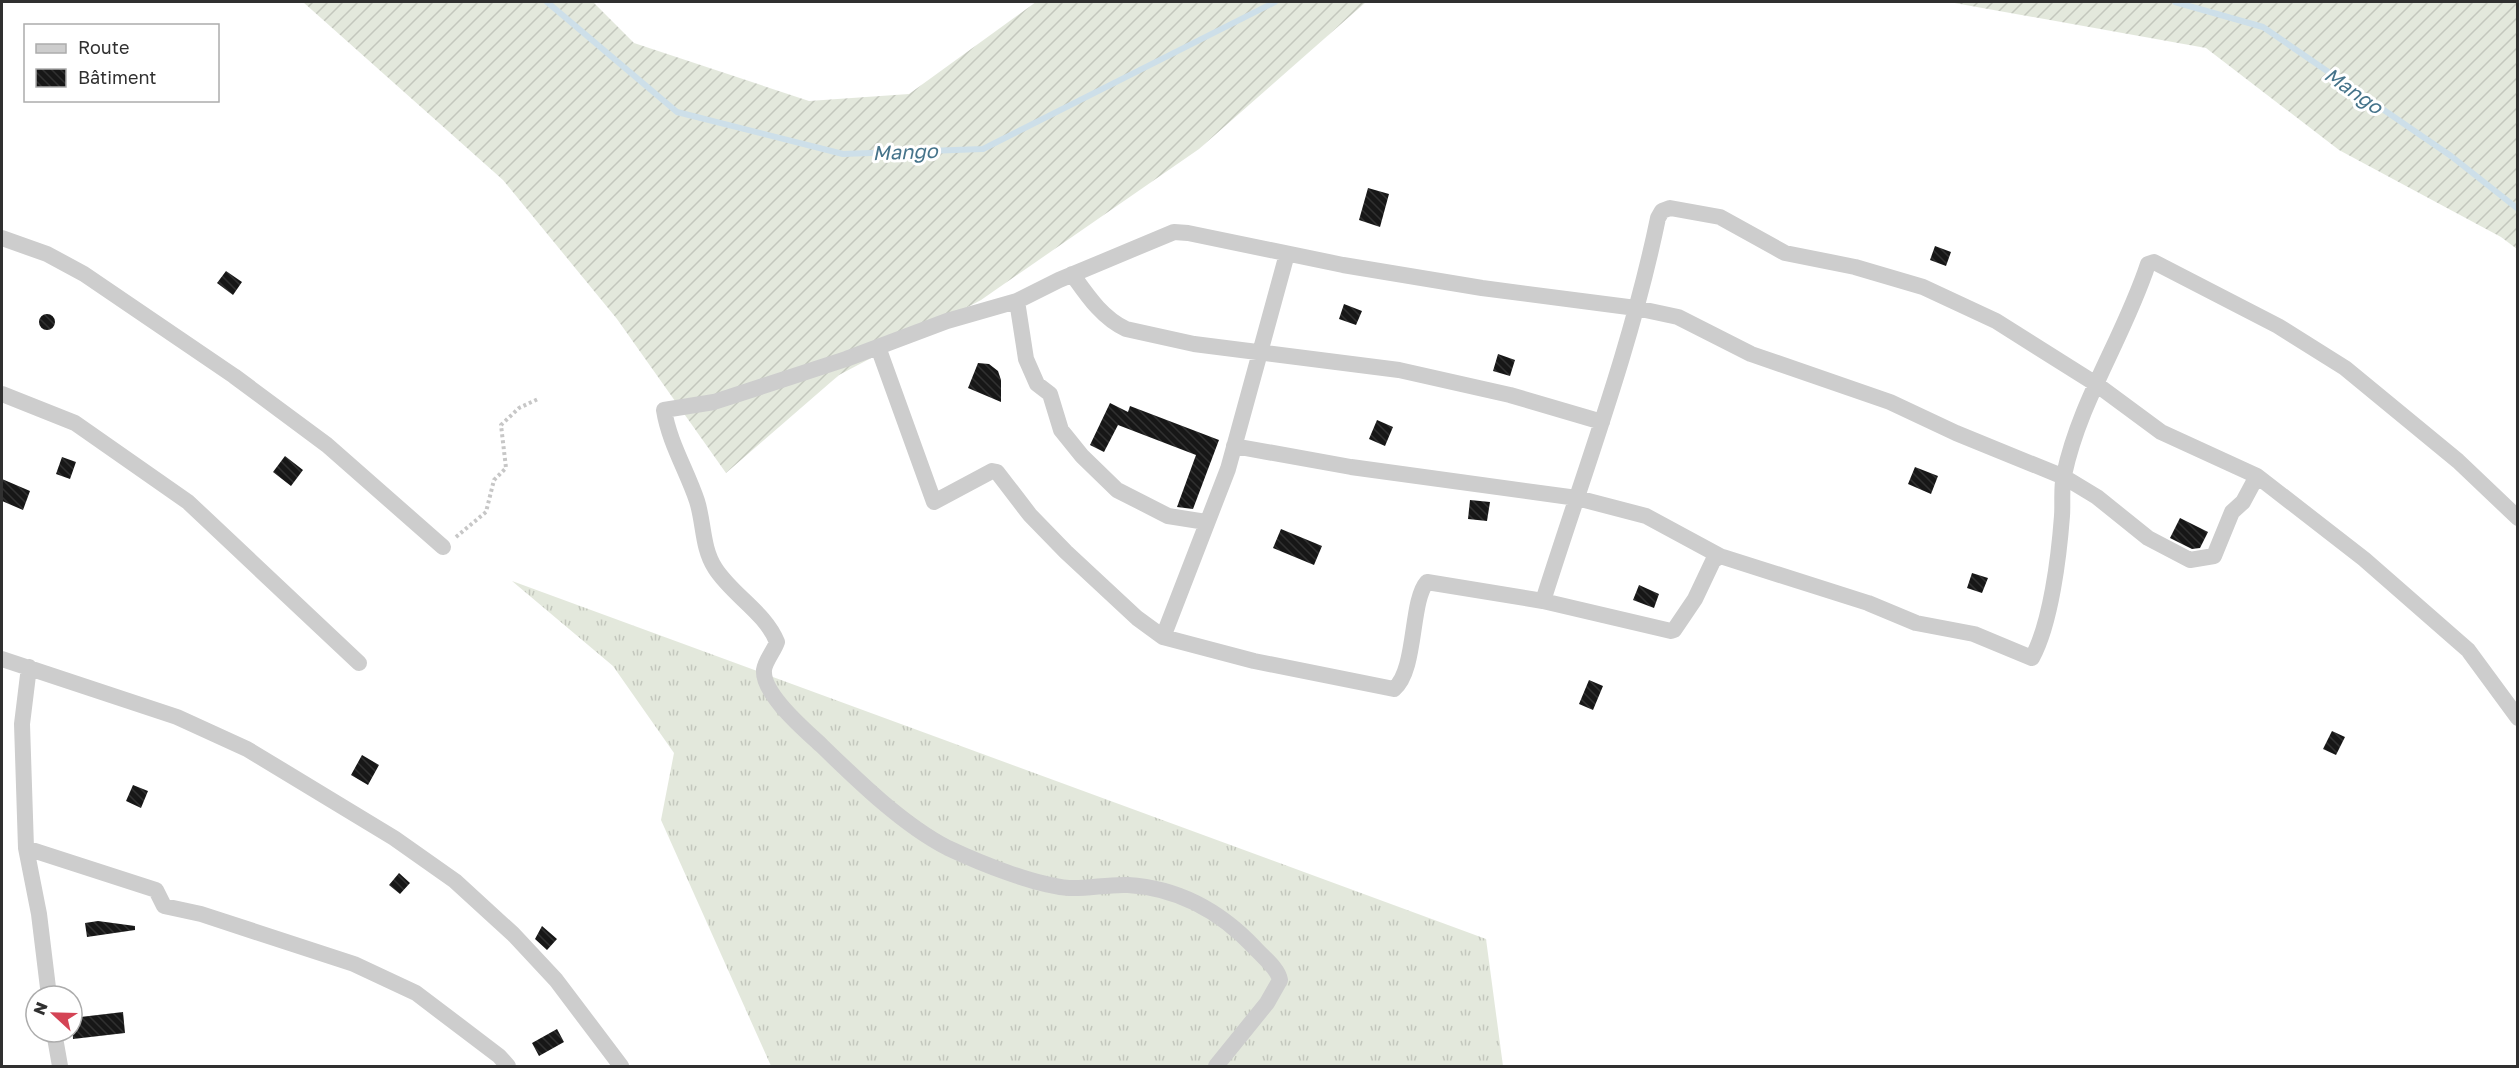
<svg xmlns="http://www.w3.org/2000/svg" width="2519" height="1068" viewBox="0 0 2519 1068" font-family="'Golos Text',sans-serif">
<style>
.grass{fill:url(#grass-tufts)}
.garden{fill:url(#garden-furrows)}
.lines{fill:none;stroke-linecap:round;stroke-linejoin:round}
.stream{stroke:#cddfe9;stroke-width:6}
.building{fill:url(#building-back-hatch)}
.path{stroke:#c7c7c7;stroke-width:4;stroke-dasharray:3 3;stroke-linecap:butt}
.street{stroke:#cdcdcd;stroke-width:16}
.labels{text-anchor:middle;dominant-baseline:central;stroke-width:6;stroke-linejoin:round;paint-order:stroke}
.water-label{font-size:20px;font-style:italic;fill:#45738a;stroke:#fff}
</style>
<defs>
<pattern id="grass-tufts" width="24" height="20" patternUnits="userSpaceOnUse" patternTransform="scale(1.5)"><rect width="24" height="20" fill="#e3e8dc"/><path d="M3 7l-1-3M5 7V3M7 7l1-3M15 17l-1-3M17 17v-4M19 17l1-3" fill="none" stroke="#c3c7bd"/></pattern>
<pattern id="garden-furrows" width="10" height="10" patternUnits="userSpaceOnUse" patternTransform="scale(1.5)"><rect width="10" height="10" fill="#e3e8dc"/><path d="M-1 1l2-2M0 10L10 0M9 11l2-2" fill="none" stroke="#c3c7bd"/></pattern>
<pattern id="building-back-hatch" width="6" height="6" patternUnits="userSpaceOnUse" patternTransform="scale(1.5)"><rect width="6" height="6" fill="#171717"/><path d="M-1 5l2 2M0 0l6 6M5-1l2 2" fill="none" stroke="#303030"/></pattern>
</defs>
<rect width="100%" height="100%" fill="#fff"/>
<!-- grass -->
<path class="grass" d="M 512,581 L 1486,939 L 1503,1066 L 771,1066 L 661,820 L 674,753 L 613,666 Z"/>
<!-- garden -->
<path class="garden" d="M 303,2 L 593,2 L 634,43 L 809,101 L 909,94 L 1036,2 L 1366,2 L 1199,149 L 981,300 L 839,375 L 726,473 L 617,319 L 503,180 Z
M 1949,2 L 2517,2 L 2517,249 L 2501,237 L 2339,150 L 2206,48 Z"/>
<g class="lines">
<!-- stream -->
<path class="stream" d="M 547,2 L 677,112 L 843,154 L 983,149 L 1275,2
M 2175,2 L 2263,27 L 2451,156 L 2518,209"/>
</g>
<!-- building -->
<path class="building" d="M 1368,188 L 1389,194 L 1380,227 L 1359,220 Z
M 1935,246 L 1951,252 L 1946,266 L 1930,260 Z
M 226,271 L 242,282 L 233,295 L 217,283 Z
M 1344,304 L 1362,311 L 1356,325 L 1339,319 Z
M39 322a8 8 0 1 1 16 0a8 8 0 1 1-16 0Z
M 1498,354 L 1515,360 L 1510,376 L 1493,371 Z
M 978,363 L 989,364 L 998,371 L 1001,380 L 1001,402 L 968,388 Z
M 1110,403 L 1128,412 L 1130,406 L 1219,440 L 1193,509 L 1177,507 L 1196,455 L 1118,425 L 1104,452 L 1090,445 Z
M 1377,420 L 1393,427 L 1385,446 L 1369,439 Z
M 285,456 L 303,470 L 291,486 L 273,472 Z
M 62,457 L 76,462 L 70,479 L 56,474 Z
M 1915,467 L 1938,476 L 1931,494 L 1908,484 Z
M 2,479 L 30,491 L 23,510 L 2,501 Z
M 1470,500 L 1490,502 L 1487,521 L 1468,519 Z
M 2180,518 L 2208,532 L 2200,548 L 2192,549 L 2170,538 Z
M 1281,529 L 1322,546 L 1314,565 L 1273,548 Z
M 1972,573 L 1988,578 L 1982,593 L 1967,588 Z
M 1639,585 L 1659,594 L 1654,608 L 1633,600 Z
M 1589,680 L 1603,686 L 1593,710 L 1579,704 Z
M 2332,731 L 2345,737 L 2336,755 L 2323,749 Z
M 362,755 L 379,765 L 368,785 L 351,775 Z
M 133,785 L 148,791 L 141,808 L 126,801 Z
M 399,873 L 410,883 L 400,894 L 389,885 Z
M 98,921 L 135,926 L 135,930 L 87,937 L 85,923 Z
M 542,926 L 557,939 L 547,950 L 535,939 Z
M 123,1012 L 125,1033 L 73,1039 L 72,1018 Z
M 557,1029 L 564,1042 L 539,1056 L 532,1043 Z"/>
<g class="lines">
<!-- path -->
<path class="path" d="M 456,537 L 486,512 L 494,480 L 506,468 L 501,425 L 519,408 L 538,399"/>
<!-- street -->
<path class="street" d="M 2,238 L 47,254 L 84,274 L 234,376 L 327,445 L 443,547
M 1072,274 C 1087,295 1102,318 1126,329 L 1194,344 L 1399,370 L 1510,395 L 1602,422
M 1017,301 L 1026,359 L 1037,384 L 1050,394 L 1061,430 L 1082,456 L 1117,490 L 1168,516 L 1206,522
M 878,347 L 934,502 L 992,471 L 997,472 L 1030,515 L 1066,552 L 1137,618 L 1163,637 L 1254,661 L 1394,689 C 1417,670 1410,601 1427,582 L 1543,601 L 1671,631 L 1674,630 L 1695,599 L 1713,561 L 1720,556
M 2,394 L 75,423 L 188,502 L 359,663
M 1234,446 L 1351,467 L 1577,498 L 1646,516 L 1720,556 L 1868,603 L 1916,623 L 1974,634 L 2032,658 C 2051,623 2059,556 2062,516 C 2063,503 2061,488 2064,475 C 2080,400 2124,337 2148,264 L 2154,262 L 2278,326 L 2345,368 L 2458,461 L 2518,518
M 1543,601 C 1583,474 1631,349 1658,218 L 1662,211 L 1670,208 L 1720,217 L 1785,253 L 1855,267 L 1923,287 L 1996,321 L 2096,384 L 2161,432 L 2257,476 L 2364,559 L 2468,650 L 2518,718
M 1163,637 L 1228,469 L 1287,254
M 2,659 L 177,717 L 247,749 L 394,838 L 455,881 L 513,934 L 556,980 L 621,1066
M 29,667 L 22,724 L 26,848 L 39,914 L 49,996
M 26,848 L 156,890 L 164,906 L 201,914 L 354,964 L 416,993 L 499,1056 L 508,1066
M 54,1032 L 60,1066
M 1216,1066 L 1267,1003 L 1280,980 C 1278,968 1263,957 1255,948 C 1221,912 1178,888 1128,885 C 1108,884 1088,889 1069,888 C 1034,885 980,863 948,848 C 903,825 857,780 821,745 C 805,730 762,694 764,670 C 765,661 774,651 777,642 C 765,612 732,595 715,568 C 702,548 704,523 697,501 C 687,471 669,442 664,410 L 714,402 L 846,359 L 947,321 L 1017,301 L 1059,280 L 1174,232 L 1188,233 L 1343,265 L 1482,288 L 1636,308 L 1678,317 L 1751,354 L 1890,402 L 1956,433 L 2064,477 L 2097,497 L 2148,538 L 2190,560 L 2214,556 L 2232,512 L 2243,502 L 2257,476"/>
</g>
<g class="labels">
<!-- water labels -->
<g class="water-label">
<text transform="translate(2354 90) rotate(35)">Mango</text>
<text transform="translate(905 151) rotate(-2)">Mango</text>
</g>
</g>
<!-- border -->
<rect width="2519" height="1068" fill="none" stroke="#303030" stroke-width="6"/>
<!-- legend -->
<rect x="24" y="24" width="195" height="78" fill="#ffffff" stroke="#acacac" stroke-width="1.5"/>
<rect x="36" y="44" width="30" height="9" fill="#cdcdcd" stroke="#acacac" stroke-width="1.5"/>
<text x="78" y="54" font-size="18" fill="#303030">Route</text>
<rect x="36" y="69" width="30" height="18" fill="url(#building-back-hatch)" stroke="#acacac" stroke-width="1.5"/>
<text x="78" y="84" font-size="18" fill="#303030">Bâtiment</text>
<!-- north arrow -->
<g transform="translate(54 1014) rotate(292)"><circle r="28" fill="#ffffff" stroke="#acacac" stroke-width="1.5"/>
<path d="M0-4.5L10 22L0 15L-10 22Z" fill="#d44455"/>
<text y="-9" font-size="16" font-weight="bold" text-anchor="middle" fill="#303030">N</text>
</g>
</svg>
